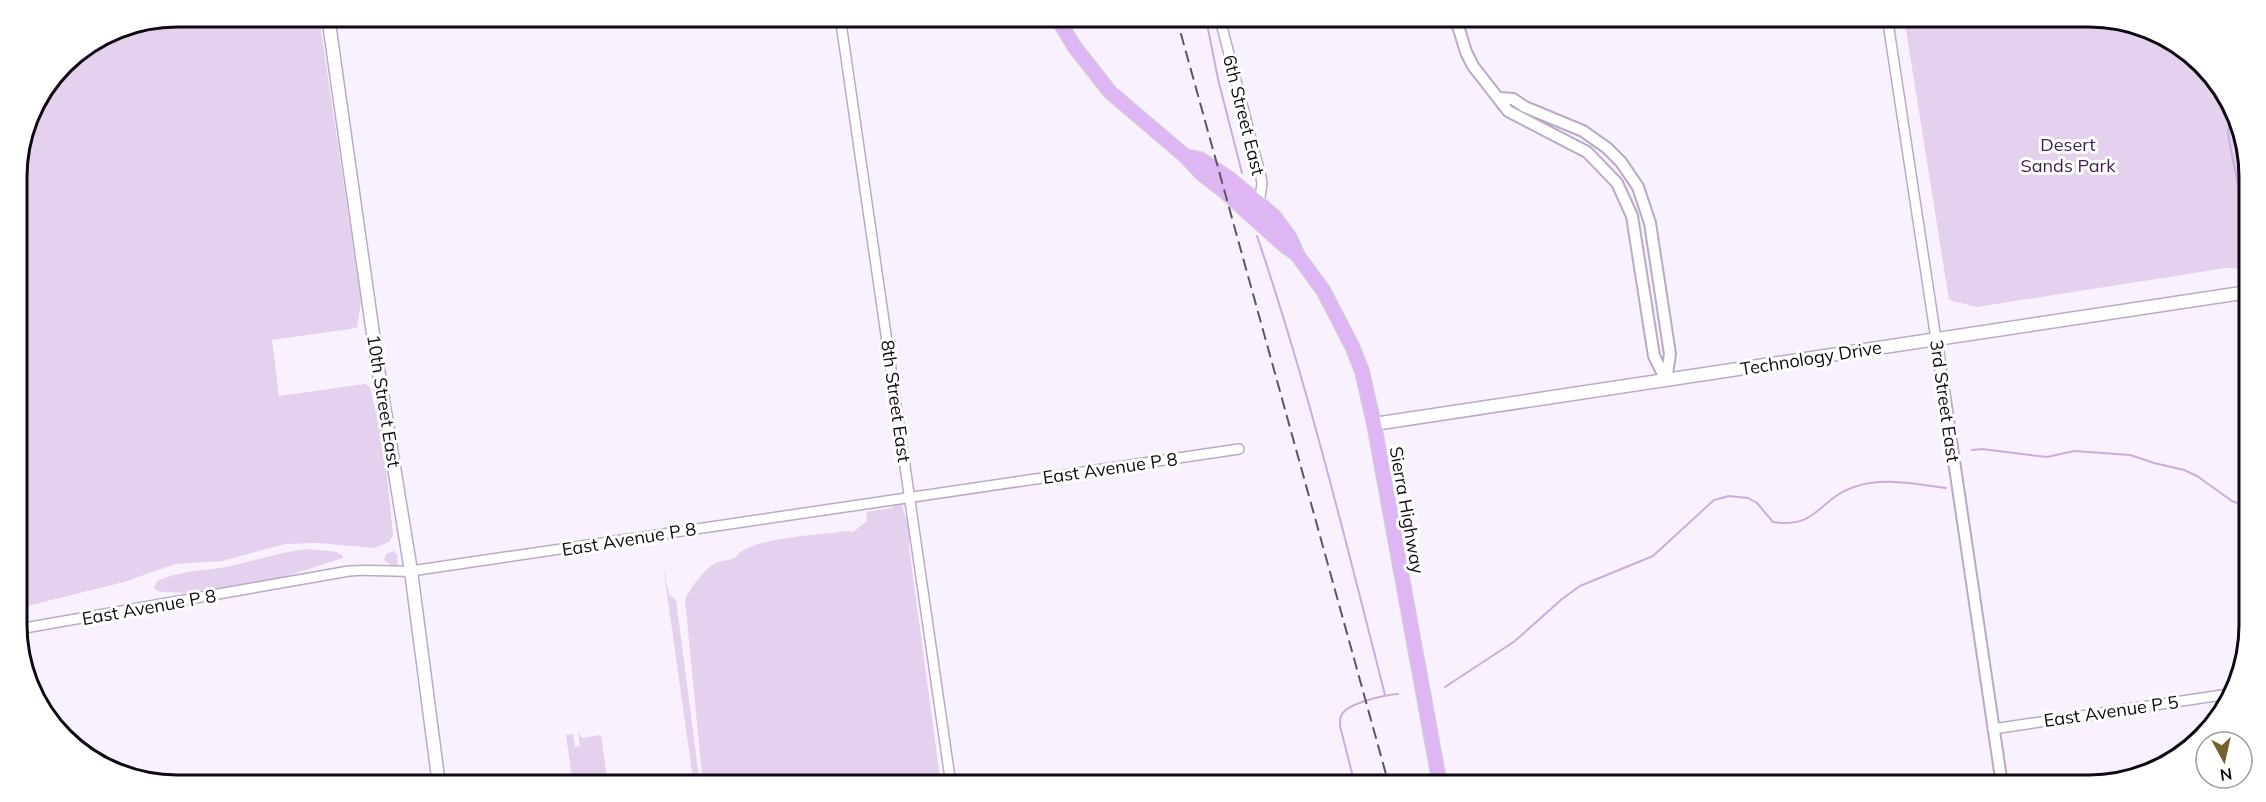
<svg xmlns="http://www.w3.org/2000/svg" width="2266" height="802" viewBox="0 0 2266 802" font-family="Mulish,sans-serif">
<style>
.green{fill:#e3d1ee}
.lines{fill:none;stroke-linecap:round;stroke-linejoin:round}
.stream{stroke:#caaedc;stroke-width:2}
.minor-casing{stroke:#bbaac7;stroke-width:12}
.tertiary-casing{stroke:#bbaac7;stroke-width:14}
.secondary-casing{stroke:#bbaac7;stroke-width:15}
.primary-casing{stroke:#d4d3d5;stroke-width:16}
.minor{stroke:#fff;stroke-width:9}
.tertiary{stroke:#fff;stroke-width:10}
.secondary{stroke:#fff;stroke-width:12}
.primary{stroke:#ddb6f3;stroke-width:14}
.rail{stroke:#5d5661;stroke-width:2;stroke-dasharray:12 6;stroke-linecap:butt}
.labels{text-anchor:middle;dominant-baseline:central;stroke-width:6;stroke-linejoin:round;paint-order:stroke}
.street-label{font-size:18px;fill:#0f0913;stroke:#fff}
.park-label{font-size:18px;fill:#401c53;stroke:#fff}
.rim{fill:none;stroke:#0f0913;stroke-width:3}
</style>
<rect width="100%" height="100%" fill="#f9f1fe"/>
<!-- green -->
<path class="green" d="M 177,16 L 319,17 L 361,301 L 357,328 L 272,340 L 279,396 L 365,384 L 370,387 L 384,446 L 393,535 L 389,542 L 374,548 L 319,543 L 285,544 L 222,561 L 175,564 L 124,582 L 19,608 L 17,166 L 33,105 L 71,56 L 116,29 Z
M 2089,16 L 2141,25 L 2210,71 L 2248,155 L 2248,269 L 2226,268 L 1977,307 L 1949,300 L 1904,17 Z
M 894,504 L 902,504 C 905,520 912,530 909,547 L 941,785 L 703,785 L 685,600 C 689,589 707,566 718,562 C 723,560 731,561 736,557 C 738,555 739,552 742,551 C 765,537 819,535 847,531 L 853,532 L 867,521 L 866,512 L 892,508 Z
M 310,549 L 337,552 L 343,556 L 343,558 C 296,573 220,599 171,592 C 164,591 160,594 154,588 L 157,581 C 181,570 206,571 231,566 C 258,560 283,551 310,549 Z
M 393,551 L 397,554 L 398,567 L 395,568 L 384,560 L 386,554 Z
M 663,565 L 669,595 L 676,600 L 700,785 L 652,785 L 693,779 Z
M 578,733 L 582,738 L 601,735 L 608,785 L 573,785 L 566,735 L 573,734 L 575,747 L 580,746 Z"/>
<g class="lines">
<!-- stream -->
<path class="stream" d="M 1207,24 L 1218,79 L 1242,173
M 2233,123 L 2228,130 L 2229,140 L 2248,234
M 1257,236 C 1308,386 1346,542 1385,695
M 1972,450 L 1982,449 L 2047,457 L 2074,451 L 2130,455 L 2154,463 L 2184,470 L 2197,476 L 2232,501 L 2249,508
M 1445,687 L 1515,641 L 1562,599 L 1580,586 L 1653,556 L 1714,500 L 1729,496 L 1748,498 L 1757,503 L 1773,522 C 1818,529 1818,499 1854,487 C 1883,477 1917,484 1946,488
M 1355,785 L 1340,726 C 1340,725 1340,717 1341,716 C 1346,703 1385,695 1398,694"/>
<defs>
<path id="minor" d="M 840,16 L 951,785
M 1887,16 L 1936,339
M 1222,27 L 1261,177 L 1262,184 L 1259,203
M 19,629 L 349,571 C 370,569 390,572 411,571 L 1239,449
M 1993,729 L 2229,694"/>
<path id="tertiary" d="M 1455,16 L 1466,52 L 1473,66 L 1508,111 L 1587,152 L 1617,183 L 1632,216 L 1654,356 L 1666,380
M 1500,98 L 1513,99 L 1525,107 L 1583,131 L 1607,148 L 1621,162 L 1638,187 L 1650,223 L 1670,354 L 1666,380
M 1936,339 L 2002,785"/>
<path id="secondary" d="M 328,16 L 378,369 L 411,571 L 439,785
M 1374,424 L 2248,292"/>
<path id="primary" d="M 1056,16 L 1074,46 L 1110,92 L 1185,156 L 1202,174 L 1224,191 L 1285,246 L 1297,254
M 1185,156 L 1200,159 L 1230,179 L 1274,216 L 1290,238 L 1298,256 L 1323,290 L 1352,346 L 1362,371 L 1374,424 L 1440,785"/>
</defs>
<!-- minor casing -->
<use href="#minor" class="minor-casing"/>
<!-- tertiary casing -->
<use href="#tertiary" class="tertiary-casing"/>
<!-- secondary casing -->
<use href="#secondary" class="secondary-casing"/>
<!-- primary casing -->
<use href="#primary" class="primary-casing"/>
<!-- minor -->
<use href="#minor" class="minor"/>
<!-- tertiary -->
<use href="#tertiary" class="tertiary"/>
<!-- secondary -->
<use href="#secondary" class="secondary"/>
<!-- primary -->
<use href="#primary" class="primary"/>
<!-- rail -->
<path class="rail" d="M 1176,16 L 1389,785"/>
</g>
<g class="labels">
<!-- street labels -->
<g class="street-label">
<text transform="translate(1244 115) rotate(76)">6th Street East</text>
<text transform="translate(1811 358) rotate(-9)">Technology Drive</text>
<text transform="translate(384 401) rotate(81)">10th Street East</text>
<text transform="translate(896 401) rotate(82)">8th Street East</text>
<text transform="translate(1945 401) rotate(82)">3rd Street East</text>
<text transform="translate(1110 468) rotate(-8)">East Avenue P 8</text>
<text transform="translate(1407 510) rotate(80)">Sierra Highway</text>
<text transform="translate(629 539) rotate(-9)">East Avenue P 8</text>
<text transform="translate(149 607) rotate(-10)">East Avenue P 8</text>
<text transform="translate(2111 711) rotate(-8)">East Avenue P 5</text>
</g>
<!-- park labels -->
<g class="park-label">
<text x="2068" y="144">Desert<tspan x="2068" dy="21">Sands Park</tspan></text>
</g>
</g>
<!-- crop -->
<path d="M0 0H2266V802H0ZM177 27H2089A150 150 0 0 1 2239 177V625A150 150 0 0 1 2089 775H177A150 150 0 0 1 27 625V177A150 150 0 0 1 177 27Z" fill="#fff" fill-rule="evenodd"/>
<path class="rim" d="M177 27H2089A150 150 0 0 1 2239 177V625A150 150 0 0 1 2089 775H177A150 150 0 0 1 27 625V177A150 150 0 0 1 177 27Z"/>
<!-- north arrow -->
<g transform="translate(2224 760) rotate(172)"><circle r="28" fill="#ffffff" stroke="#9f9da1" stroke-width="1.5"/>
<path d="M0-4.5L10 22L0 15L-10 22Z" fill="#746130"/>
<text y="-9" font-size="16" font-weight="bold" text-anchor="middle" fill="#0f0913">N</text>
</g>
</svg>
